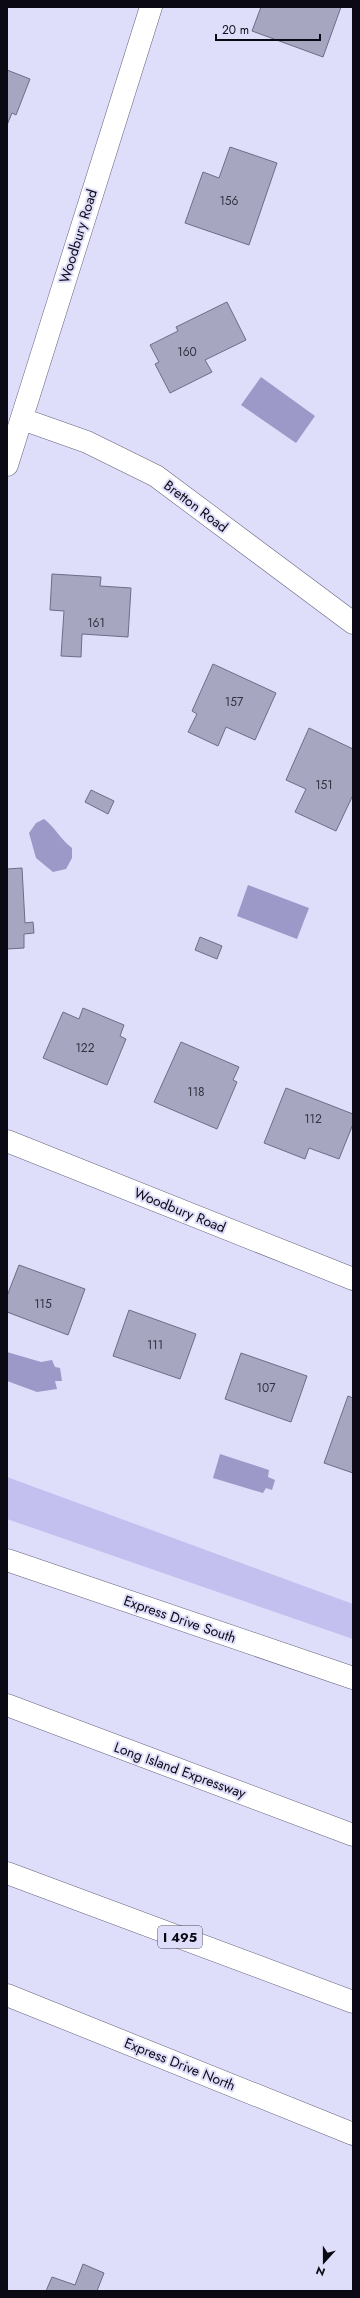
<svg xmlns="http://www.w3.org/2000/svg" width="360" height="2298" viewBox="0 0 360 2298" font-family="Jost,sans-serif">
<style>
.green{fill:#c3bfef}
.water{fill:#9c98c8}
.building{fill:#a7a6c1;stroke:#6e6c86}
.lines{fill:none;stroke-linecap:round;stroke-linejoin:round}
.minor-casing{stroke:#65637c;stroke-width:23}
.secondary-casing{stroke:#65637c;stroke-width:23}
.motorway-casing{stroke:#65637c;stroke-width:23}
.minor{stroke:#fff;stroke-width:22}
.secondary{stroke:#fff;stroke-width:22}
.motorway{stroke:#fff;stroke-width:22}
.labels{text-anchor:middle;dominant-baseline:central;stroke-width:4;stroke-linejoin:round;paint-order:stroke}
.number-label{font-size:12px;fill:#32313f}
.shield{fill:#deddfa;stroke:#4a4959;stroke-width:1}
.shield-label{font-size:13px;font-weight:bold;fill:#0b0a14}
.street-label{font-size:14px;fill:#0b0a14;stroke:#deddfa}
</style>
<rect width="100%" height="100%" fill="#deddfa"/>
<!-- green -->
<path class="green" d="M 7,1477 L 353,1604 L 353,1639 L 7,1519 Z"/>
<!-- water -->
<path class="water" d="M 261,377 L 315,416 L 296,443 L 241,405 Z
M 44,819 C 55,827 60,839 72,848 L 72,858 L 66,869 L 53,872 L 36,858 L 29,833 L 36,823 Z
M 248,885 L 309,908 L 297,939 L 237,916 Z
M 7,1352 L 41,1362 L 52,1360 L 55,1367 L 60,1368 L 62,1381 L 55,1381 L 57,1389 L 37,1392 L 7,1381 Z
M 220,1454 L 269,1470 L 268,1477 L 275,1480 L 272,1490 L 266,1488 L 263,1493 L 213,1478 Z"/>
<!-- building -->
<path class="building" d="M 261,7 L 341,7 L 323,57 L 252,31 Z
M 7,70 L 30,79 L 16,115 L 12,113 L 7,125 Z
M 230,147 L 277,163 L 249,245 L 185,223 L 203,172 L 219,178 Z
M 227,302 L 246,340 L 205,360 L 212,372 L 170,393 L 155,364 L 159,362 L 150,345 L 178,331 L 176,327 Z
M 52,574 L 101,577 L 100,586 L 131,588 L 128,637 L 82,634 L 81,657 L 61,656 L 64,611 L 50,610 Z
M 213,664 L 276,693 L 255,740 L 226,727 L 218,746 L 188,732 L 197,714 L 192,711 Z
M 309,728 L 353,749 L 353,795 L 336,831 L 295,812 L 306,789 L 286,780 Z
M 91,790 L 114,801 L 108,814 L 85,802 Z
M 22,868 L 25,923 L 33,922 L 34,933 L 24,934 L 24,948 L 7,949 L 7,869 Z
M 200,937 L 222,946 L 217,959 L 195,950 Z
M 83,1008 L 124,1025 L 120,1036 L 126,1039 L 107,1085 L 43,1058 L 63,1012 L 79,1019 Z
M 181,1042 L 239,1067 L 233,1080 L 237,1082 L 217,1129 L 154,1102 Z
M 286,1088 L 353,1114 L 353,1124 L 339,1159 L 309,1148 L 305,1159 L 264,1143 Z
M 19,1265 L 85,1289 L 68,1335 L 7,1312 L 7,1296 Z
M 129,1310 L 196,1334 L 180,1379 L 113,1356 Z
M 241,1353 L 307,1376 L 291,1422 L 225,1399 Z
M 348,1396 L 353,1398 L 353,1473 L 324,1463 Z
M 83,2264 L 104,2273 L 97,2291 L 46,2291 L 52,2277 L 75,2285 Z"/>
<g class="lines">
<defs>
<path id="minor" d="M 22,419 L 87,442 L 156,476 L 353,623
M 7,465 L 151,7
M 7,1141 L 353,1279"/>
<path id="secondary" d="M 7,1560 L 353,1678
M 7,1995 L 353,2134"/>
<path id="motorway" d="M 7,1705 L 353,1835
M 7,1873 L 353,2002"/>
</defs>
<!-- minor casing -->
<use href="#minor" class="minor-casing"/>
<!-- secondary casing -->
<use href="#secondary" class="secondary-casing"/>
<!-- motorway casing -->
<use href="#motorway" class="motorway-casing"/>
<!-- minor -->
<use href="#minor" class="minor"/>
<!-- secondary -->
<use href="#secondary" class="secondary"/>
<!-- motorway -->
<use href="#motorway" class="motorway"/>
</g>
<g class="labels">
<!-- number labels -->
<g class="number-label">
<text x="229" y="201">156</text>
<text x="187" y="352">160</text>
<text x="96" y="623">161</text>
<text x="234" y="702">157</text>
<text x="324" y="785">151</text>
<text x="85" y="1048">122</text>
<text x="196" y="1092">118</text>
<text x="313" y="1119">112</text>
<text x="43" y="1304">115</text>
<text x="155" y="1345">111</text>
<text x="266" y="1388">107</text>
</g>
<!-- shield labels -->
<rect class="shield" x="158" y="1926" width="44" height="22" rx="3"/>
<g class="shield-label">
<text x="180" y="1937">I 495</text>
</g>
<!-- street labels -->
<g class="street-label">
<text transform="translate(78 236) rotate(-73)">Woodbury Road</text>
<text transform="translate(196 506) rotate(37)">Bretton Road</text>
<text transform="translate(180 1210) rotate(22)">Woodbury Road</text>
<text transform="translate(180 1619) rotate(19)">Express Drive South</text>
<text transform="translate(180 1770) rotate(20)">Long Island Expressway</text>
<text transform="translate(180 2064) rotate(22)">Express Drive North</text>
</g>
</g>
<!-- border -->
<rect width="360" height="2298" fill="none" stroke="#0b0a14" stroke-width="16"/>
<!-- north arrow -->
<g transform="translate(324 2262) rotate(201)" stroke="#deddfa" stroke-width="3" paint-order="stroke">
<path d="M0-3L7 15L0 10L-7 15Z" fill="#0b0a14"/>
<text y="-6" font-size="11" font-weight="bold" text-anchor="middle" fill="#0b0a14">N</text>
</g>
<!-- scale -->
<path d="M216 34v6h104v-6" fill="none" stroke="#0b0a14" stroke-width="2"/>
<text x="222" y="34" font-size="12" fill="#0b0a14" stroke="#deddfa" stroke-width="3" paint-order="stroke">20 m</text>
</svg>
